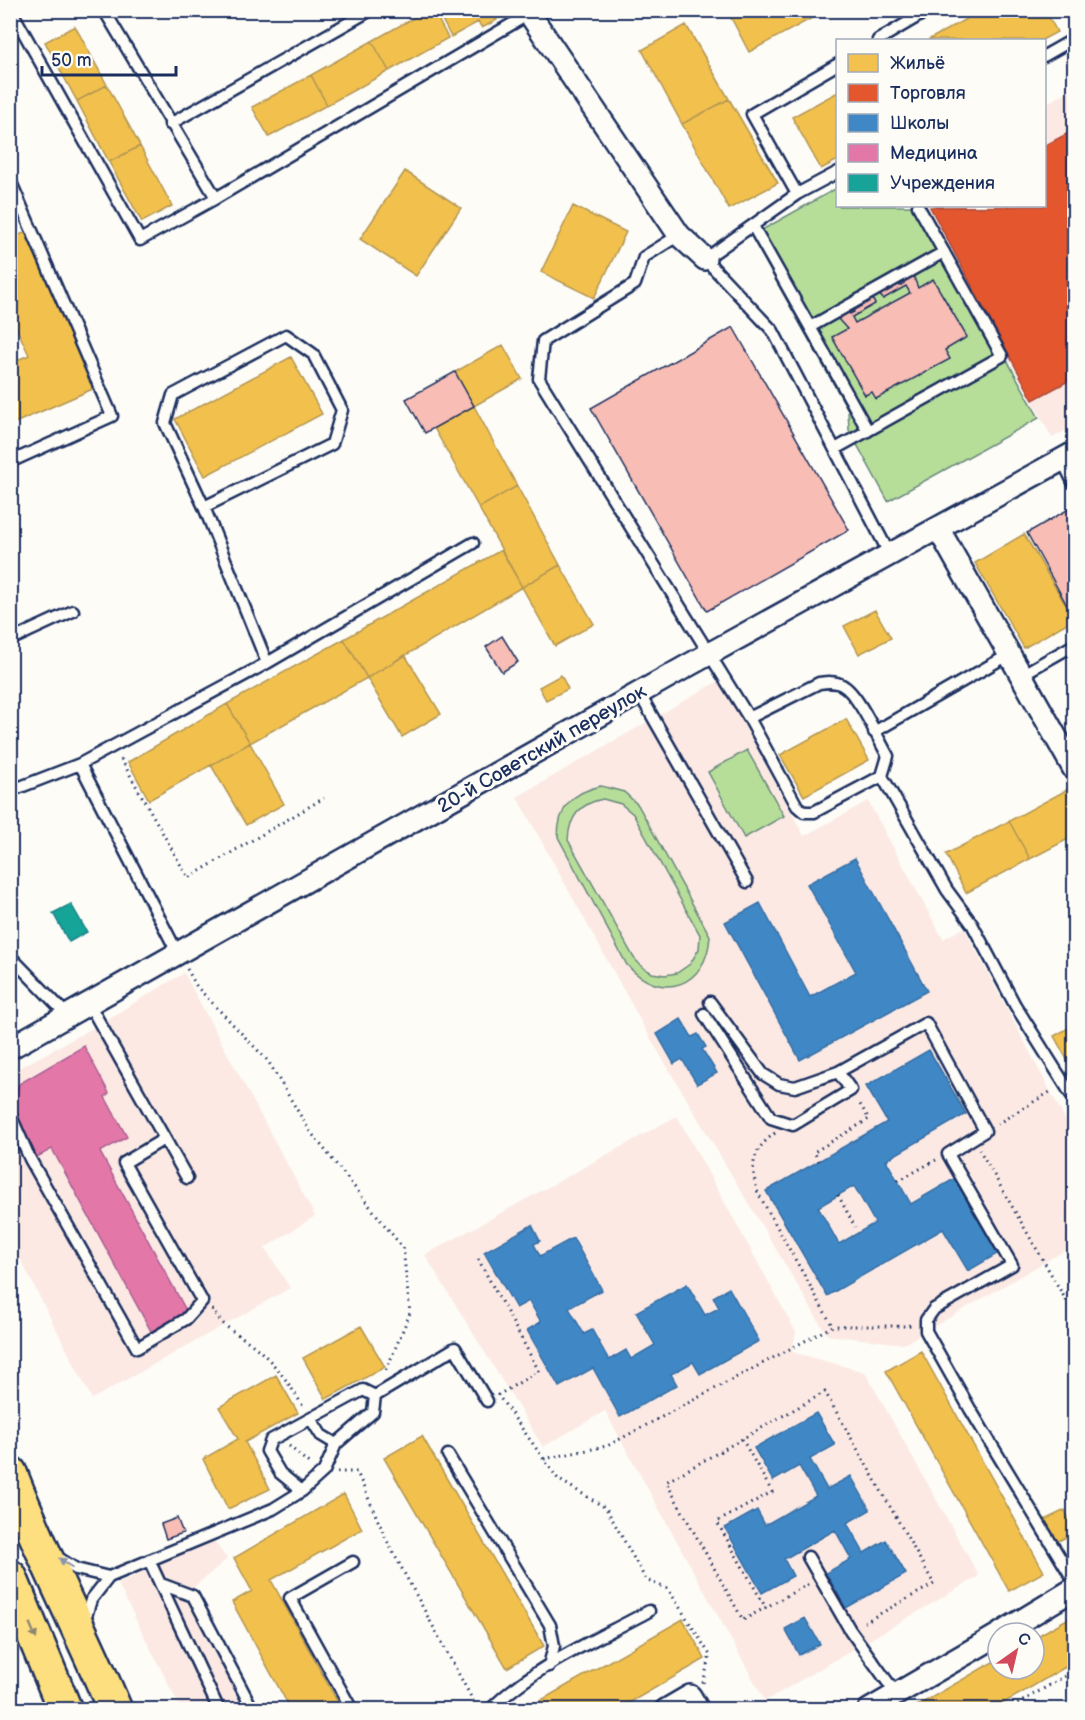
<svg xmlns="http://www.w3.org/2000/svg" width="1085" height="1720" viewBox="0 0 1085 1720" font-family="'Balsamiq Sans',sans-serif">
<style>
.built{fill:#fce9e3}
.green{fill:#b6de99;stroke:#68867c;stroke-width:1.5;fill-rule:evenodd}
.homes{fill:#f2c14e;stroke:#b29553;stroke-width:1.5}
.shops{fill:#e4572e;stroke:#a84b3c;stroke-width:1.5}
.schools{fill:#3f88c5;stroke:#346da6;stroke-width:1.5;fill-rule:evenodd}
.health{fill:#e377a8;stroke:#a76192;stroke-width:1.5}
.public{fill:#17a398;stroke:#188087;stroke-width:1.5}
.building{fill:#f8bdb4;stroke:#1b2f5e;stroke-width:1.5}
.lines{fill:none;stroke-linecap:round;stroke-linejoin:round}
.service-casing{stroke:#1b2f5e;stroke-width:15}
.minor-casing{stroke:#1b2f5e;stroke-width:26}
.primary-casing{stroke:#1b2f5e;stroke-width:38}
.path{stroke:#1b2f5e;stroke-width:3;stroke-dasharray:1.5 4.5;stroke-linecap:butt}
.service{stroke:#fdfcf7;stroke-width:10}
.minor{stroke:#fdfcf7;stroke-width:21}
.primary{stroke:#fddf80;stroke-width:33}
.oneway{fill:#8c96aa}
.oneway2{fill:#8c876f}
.labels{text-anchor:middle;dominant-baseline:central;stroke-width:6;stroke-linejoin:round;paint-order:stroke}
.street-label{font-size:20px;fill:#1b2f5e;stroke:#fdfcf7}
</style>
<rect width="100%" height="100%" fill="#fdfcf7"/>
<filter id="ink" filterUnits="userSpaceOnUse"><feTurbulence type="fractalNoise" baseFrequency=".0167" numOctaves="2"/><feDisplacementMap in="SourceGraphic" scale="12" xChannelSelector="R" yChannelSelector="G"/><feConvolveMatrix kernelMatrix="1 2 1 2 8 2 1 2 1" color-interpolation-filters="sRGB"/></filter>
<g filter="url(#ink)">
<!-- built -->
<path class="built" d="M 1074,88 L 1074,426 L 1052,438 L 926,206 L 1044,206 L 1045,104 Z
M 720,680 L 804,836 L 868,801 L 943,939 L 964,928 L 1074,1136 L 1074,1245 L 904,1344 L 827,1335 L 649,1036 L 517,797 Z
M 184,973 L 315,1216 L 265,1248 L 290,1288 L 92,1399 L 11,1241 L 10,1073 L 93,1028 Z
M 677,1116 L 796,1332 L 792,1352 L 865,1372 L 979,1576 L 765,1701 L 605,1411 L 543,1447 L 425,1255 Z
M 212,1538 L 227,1559 L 188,1592 L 247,1709 L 181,1709 L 118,1584 Z"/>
<!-- green -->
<path class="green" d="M 837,188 L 838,206 L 922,206 L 1039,418 L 888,501 L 849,430 L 848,410 L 751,236 Z
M 747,750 L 784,816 L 744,838 L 708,772 Z
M 601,786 L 624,792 L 638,805 L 710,936 C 707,987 661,1003 627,965 L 558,837 C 558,808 572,792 601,786 ZM 603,799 L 621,804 L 633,814 L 700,935 L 699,949 L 690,964 L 677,973 L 665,975 L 652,973 L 642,967 L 634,958 L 568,840 C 569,817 580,803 603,799 Z"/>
<!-- homes -->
<path class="homes" d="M 428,10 L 433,10 L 448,38 L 389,71 L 372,41 Z
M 437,10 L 492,10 L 497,20 L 482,28 L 478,22 L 451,37 Z
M 727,10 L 827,10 L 749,52 Z
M 982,10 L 1045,10 L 1057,32 L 1042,40 L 928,40 Z
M 686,25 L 729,99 L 682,124 L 642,50 Z
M 75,26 L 107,85 L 77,101 L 45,42 Z
M 372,41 L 389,71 L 327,105 L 311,75 Z
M 311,75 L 327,105 L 269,137 L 252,107 Z
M 107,85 L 140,146 L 109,162 L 77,101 Z
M 838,92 L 838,160 L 821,169 L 792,117 Z
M 729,99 L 778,183 L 729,209 L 682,124 Z
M 140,146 L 172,206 L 142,222 L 109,162 Z
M 405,171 L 461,208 L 416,276 L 360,239 Z
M 573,206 L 626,232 L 594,298 L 541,272 Z
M 26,232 L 95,388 L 10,425 L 10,363 L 29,355 L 10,314 L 10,239 Z
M 503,345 L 522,379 L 474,406 L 455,372 Z
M 291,357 L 322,414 L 205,476 L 175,419 Z
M 474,406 L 517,486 L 479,508 L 434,428 Z
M 517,486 L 560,565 L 522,587 L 479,508 Z
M 1024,534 L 1074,619 L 1024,648 L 975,563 Z
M 501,550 L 522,587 L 367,678 L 344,639 Z
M 560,565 L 594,624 L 555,646 L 522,587 Z
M 875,610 L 891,638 L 859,654 L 844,626 Z
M 344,639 L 367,678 L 250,743 L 227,704 Z
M 405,655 L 441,714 L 402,737 L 367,678 Z
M 561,675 L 568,689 L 546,700 L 539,687 Z
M 227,704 L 250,743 L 149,800 L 128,762 Z
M 846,719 L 869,760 L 804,796 L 780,755 Z
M 250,743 L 284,804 L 246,825 L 211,765 Z
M 1074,786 L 1074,836 L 1030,859 L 1009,821 Z
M 1009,821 L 1030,859 L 966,893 L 946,854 Z
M 1074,1025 L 1074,1072 L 1054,1036 Z
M 361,1326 L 385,1367 L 326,1399 L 303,1358 Z
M 921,1351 L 1044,1572 L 1009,1591 L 886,1371 Z
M 276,1375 L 298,1413 L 245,1442 L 270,1489 L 228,1509 L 203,1459 L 238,1439 L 219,1407 Z
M 422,1436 L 544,1646 L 507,1668 L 384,1458 Z
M 344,1494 L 362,1529 L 271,1580 L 342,1710 L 291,1710 L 232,1602 L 252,1591 L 234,1558 Z
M 1065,1510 L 1074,1533 L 1053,1544 L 1042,1521 Z
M 1074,1615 L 1074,1662 L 992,1710 L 910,1710 L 998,1659 L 998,1669 L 1034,1669 L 1034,1638 Z
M 683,1619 L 705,1659 L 617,1710 L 524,1710 Z"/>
<!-- shops -->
<path class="shops" d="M 1074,130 L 1074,378 L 1033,400 L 930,207 L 1044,206 L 1044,146 Z"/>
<!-- schools -->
<path class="schools" d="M 855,858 L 927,991 L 800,1060 L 725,922 L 760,903 L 810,997 L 856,972 L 807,884 Z
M 681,1019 L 692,1037 L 698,1034 L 706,1047 L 702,1049 L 717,1073 L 697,1084 L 682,1059 L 674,1064 L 657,1034 Z
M 929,1050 L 966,1114 L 886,1160 L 911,1204 L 959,1176 L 1002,1251 L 968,1271 L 943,1229 L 827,1296 L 766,1191 L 887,1122 L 866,1086 ZM 854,1186 L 875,1223 L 839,1244 L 818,1207 Z
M 532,1225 L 540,1241 L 534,1244 L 540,1256 L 573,1238 L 602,1290 L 569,1308 L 584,1334 L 592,1330 L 609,1360 L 626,1350 L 631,1359 L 655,1345 L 636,1312 L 687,1284 L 705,1315 L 719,1308 L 713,1297 L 729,1288 L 759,1341 L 700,1374 L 693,1362 L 671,1374 L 677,1385 L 620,1417 L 593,1368 L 559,1387 L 527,1330 L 541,1322 L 529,1301 L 516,1308 L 484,1252 Z
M 816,1413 L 835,1445 L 810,1459 L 827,1489 L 851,1476 L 870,1510 L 847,1523 L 864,1553 L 886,1540 L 906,1574 L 846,1608 L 826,1573 L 851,1559 L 835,1530 L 784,1559 L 793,1576 L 762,1593 L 725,1528 L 757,1510 L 765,1525 L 816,1496 L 799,1466 L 773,1481 L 754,1448 Z
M 805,1618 L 820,1644 L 799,1655 L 785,1629 Z"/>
<!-- health -->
<path class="health" d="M 84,1046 L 109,1093 L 105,1097 L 127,1137 L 100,1152 L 188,1314 L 152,1333 L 52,1149 L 37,1157 L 12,1107 L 19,1084 Z"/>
<!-- public -->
<path class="public" d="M 71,904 L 87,932 L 69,942 L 53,913 Z"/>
<!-- building -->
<path class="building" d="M 913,275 L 918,288 L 933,279 L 967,337 L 945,350 L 950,359 L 876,399 L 872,392 L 865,395 L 832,337 L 847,329 L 837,318 L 848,311 L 850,314 L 854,312 L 852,309 L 872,298 L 875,304 L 852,317 L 855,323 L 910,293 L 906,286 L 883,299 L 879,294 L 898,283 L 900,286 L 904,283 L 902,280 Z
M 733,327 L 849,530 L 707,611 L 591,408 Z
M 455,372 L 474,406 L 425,433 L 406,399 Z
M 1074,506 L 1074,618 L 1027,533 Z
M 502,636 L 518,662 L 502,672 L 486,647 Z
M 177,1518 L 183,1533 L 166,1539 L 161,1524 Z"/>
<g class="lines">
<defs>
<path id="service" d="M 11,10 L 140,240 L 216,198 L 104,10
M 878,40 L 929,10
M 1044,56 L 1074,39
M 838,64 L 752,114 L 797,194 L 705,259 L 773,331 L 890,555
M 170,124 L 371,10
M 10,180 L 112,416 L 10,462
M 797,194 L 838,172
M 216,198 L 529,14
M 10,212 L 21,207
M 753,226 L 810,327
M 679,235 L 644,257 L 635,284 L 543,341 L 539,379 L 749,718 L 797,806 L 804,812 L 814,812 L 882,776 L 947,890 L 972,924 L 1015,1005 L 1074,1099
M 868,431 L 810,327 L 944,252
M 835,449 L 1002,356 L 918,206
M 1062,460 L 1074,484
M 204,507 L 332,444 L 342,410 L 313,354 L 286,335 L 173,395 L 165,423 L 204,507 L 267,663
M 10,640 L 73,611
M 1021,675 L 1074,645
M 639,693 L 747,882
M 749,718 L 819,683 C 827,682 835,681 842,685 C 858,693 878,739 888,756 L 882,776
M 874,732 L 1010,654
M 10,791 L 80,764
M 178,954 L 80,764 L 267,663 L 473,543
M 10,956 L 68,1016
M 710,1002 L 763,1074 L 779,1084 L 795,1087 L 838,1072 L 926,1023 L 985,1131 L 948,1154 L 1012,1265 L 934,1309 L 926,1320 L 926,1331 L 970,1409 L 1074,1581
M 89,1004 L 187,1178
M 704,1014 L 771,1118 L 793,1125 L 851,1090 L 838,1072
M 10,1114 L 30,1159 L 137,1348 L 186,1319 L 202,1301 L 124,1163 L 164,1139
M 375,1396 L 455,1348 L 487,1401
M 311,1419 L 321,1435 L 336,1444
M 448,1455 L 550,1625 L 554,1646 L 549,1666
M 57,1557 L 76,1569 L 109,1577
M 808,1557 L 850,1630 L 897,1695
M 149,1560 L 219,1710
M 161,1584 L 193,1596 L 253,1710
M 84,1622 L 91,1600 L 109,1577 L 273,1509 L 302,1491 L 324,1471 L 336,1444 L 373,1412 L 375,1396 L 363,1390 L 271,1440 L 267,1451 L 280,1473 L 302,1491
M 352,1710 L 290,1598 L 353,1562
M 490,1710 C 533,1666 596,1640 649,1611"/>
<path id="minor" d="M 527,10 L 679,235 L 705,259
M 938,528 L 1074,769
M 10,1048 L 689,665 L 1074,453
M 1001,1633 L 1074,1589
M 666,1710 L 690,1696 L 698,1710
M 869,1710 L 998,1635"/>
<path id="primary" d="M 10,1473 C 41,1554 81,1630 115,1710
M 10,1577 L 65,1710"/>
</defs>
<!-- service casing -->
<use href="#service" class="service-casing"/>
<!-- minor casing -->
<use href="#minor" class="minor-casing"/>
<!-- primary casing -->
<use href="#primary" class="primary-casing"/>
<!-- path -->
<path class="path" d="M 121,759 L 188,878 L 324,798
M 187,969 L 197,987 L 268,1061 L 309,1130 L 403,1248 L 410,1313 L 385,1373
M 997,1124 L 1050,1092
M 775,1133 C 751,1151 750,1166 758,1193 L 832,1325
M 979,1149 L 1074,1314
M 819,1161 L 814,1152 L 869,1119 L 858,1101
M 898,1181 L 936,1160
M 838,1195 L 855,1227
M 478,1259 L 539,1371 L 498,1395 L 558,1479 L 606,1508 L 646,1580 L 668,1589 L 710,1655 L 703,1683
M 212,1309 C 225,1330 232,1329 250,1343 C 274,1361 289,1383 304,1408
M 742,1439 L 772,1492 L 717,1522 L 766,1608
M 289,1446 L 311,1465
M 544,1459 L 607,1446 L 833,1326 L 908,1326 L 913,1323
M 337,1472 L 357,1472 L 387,1541 L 477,1708
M 808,1584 L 743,1620 L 666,1482 L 825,1392 L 934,1584 L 863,1623
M 1007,1710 L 1074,1671"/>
<!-- service -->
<use href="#service" class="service"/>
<!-- minor -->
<use href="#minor" class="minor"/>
<!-- primary -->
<use href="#primary" class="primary"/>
</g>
<!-- one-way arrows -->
<defs><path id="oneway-solid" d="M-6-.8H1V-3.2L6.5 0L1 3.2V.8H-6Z" transform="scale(1.5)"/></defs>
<use class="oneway" href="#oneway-solid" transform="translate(66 1563) rotate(-146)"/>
<use class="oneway2" href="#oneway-solid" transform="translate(33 1631) rotate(67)"/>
</g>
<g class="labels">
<!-- street labels -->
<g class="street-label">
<text transform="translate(542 749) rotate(-30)">20-й Советский переулок</text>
</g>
</g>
<!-- margin -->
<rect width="1085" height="1720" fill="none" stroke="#fdfcf7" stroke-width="36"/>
<rect x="18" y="18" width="1049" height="1684" fill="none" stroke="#1b2f5e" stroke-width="2" filter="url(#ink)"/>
<!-- legend -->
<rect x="836" y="39" width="210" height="168" fill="#fdfcf7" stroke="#a3aaba" stroke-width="1.5"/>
<rect x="848" y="54" width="30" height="18" fill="#f2c14e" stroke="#a3aaba" stroke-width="1.5"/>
<text x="890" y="69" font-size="18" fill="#1b2f5e">Жильё</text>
<rect x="848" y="84" width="30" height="18" fill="#e4572e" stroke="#a3aaba" stroke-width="1.5"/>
<text x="890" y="99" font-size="18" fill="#1b2f5e">Торговля</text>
<rect x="848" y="114" width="30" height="18" fill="#3f88c5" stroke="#a3aaba" stroke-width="1.5"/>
<text x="890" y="129" font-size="18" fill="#1b2f5e">Школы</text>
<rect x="848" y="144" width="30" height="18" fill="#e377a8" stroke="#a3aaba" stroke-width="1.5"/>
<text x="890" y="159" font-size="18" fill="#1b2f5e">Медицина</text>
<rect x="848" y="174" width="30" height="18" fill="#17a398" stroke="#a3aaba" stroke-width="1.5"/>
<text x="890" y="189" font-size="18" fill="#1b2f5e">Учреждения</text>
<!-- north arrow -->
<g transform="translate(1016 1651) rotate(34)"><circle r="28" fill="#fdfcf7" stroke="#a3aaba" stroke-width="1.5"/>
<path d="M0-4.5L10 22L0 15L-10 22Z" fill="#d1495b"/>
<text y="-9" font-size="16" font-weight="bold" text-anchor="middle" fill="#1b2f5e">С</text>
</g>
<!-- scale -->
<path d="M42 66v9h134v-9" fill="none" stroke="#1b2f5e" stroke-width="3"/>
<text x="51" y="66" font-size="18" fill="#1b2f5e" stroke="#fdfcf7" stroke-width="4.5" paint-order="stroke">50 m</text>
</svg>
